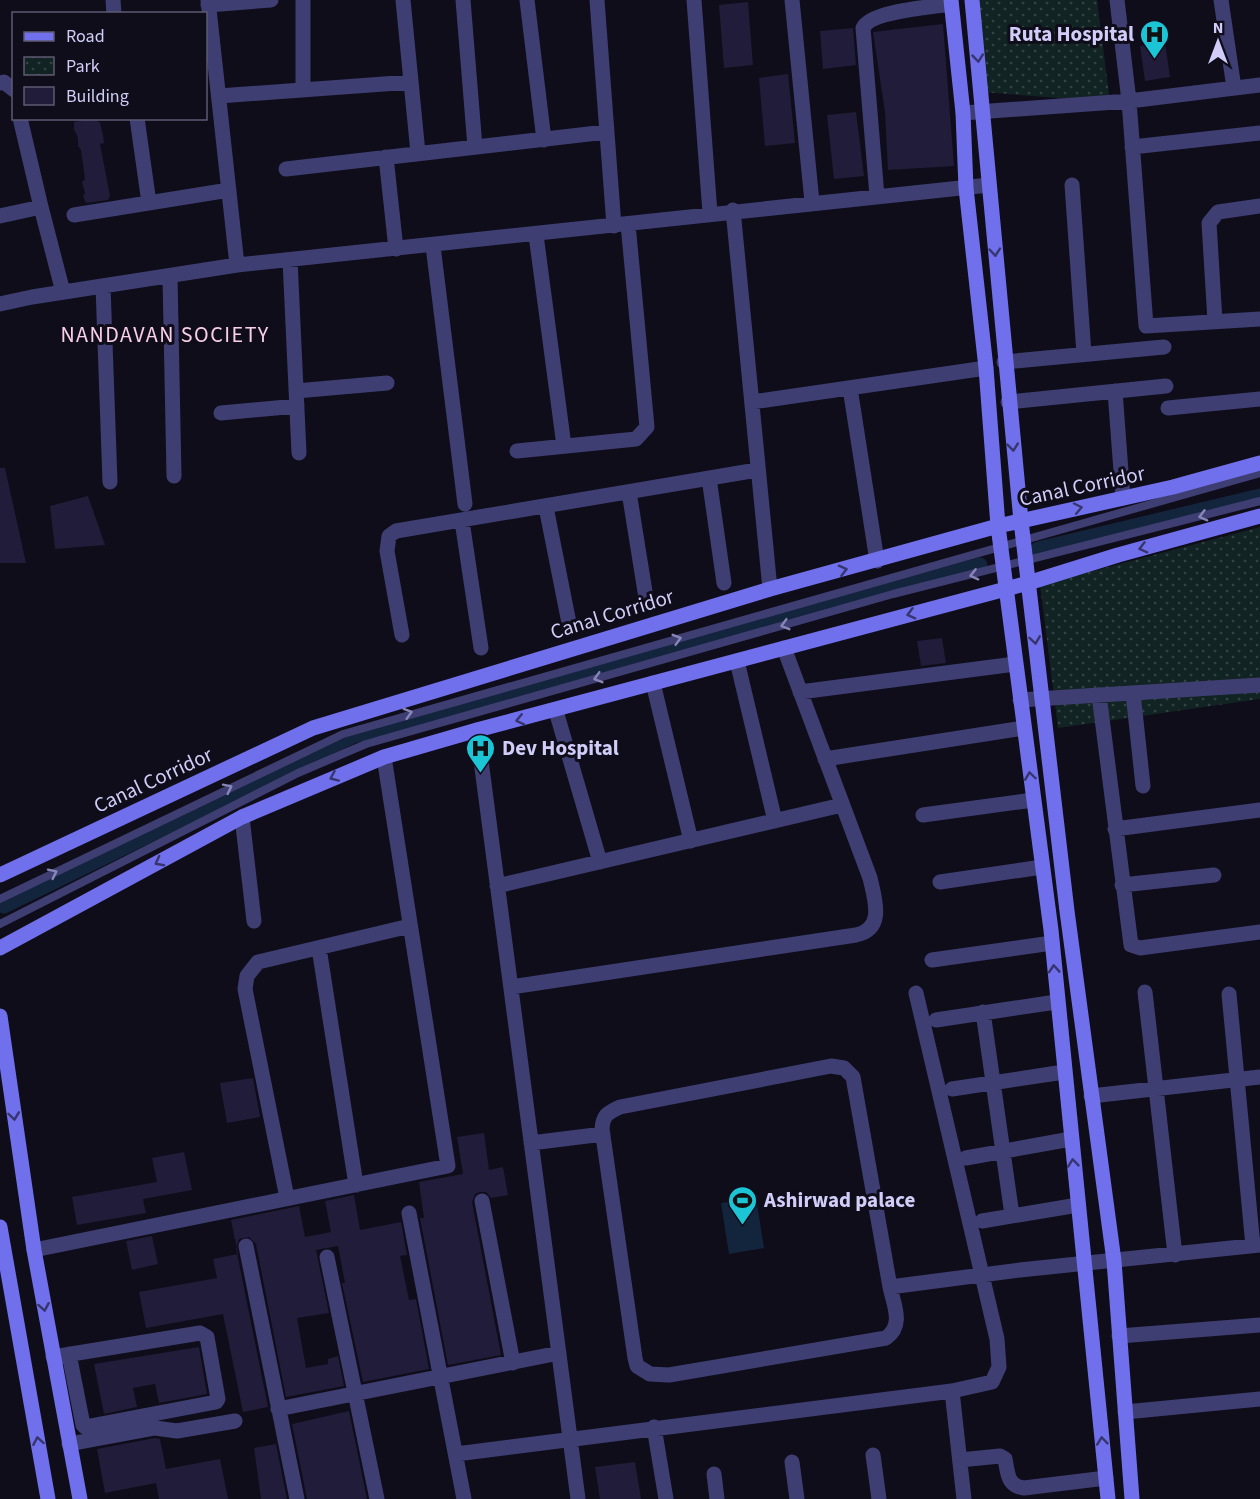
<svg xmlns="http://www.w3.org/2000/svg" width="1260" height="1499" viewBox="0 0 1260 1499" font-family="'Source Sans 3',sans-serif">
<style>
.park{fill:url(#park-dots)}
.water{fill:#13253d}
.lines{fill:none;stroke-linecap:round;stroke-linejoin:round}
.canal{stroke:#13253d;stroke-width:15}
.building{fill:#211c39}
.lane{stroke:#3f3e73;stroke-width:8}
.street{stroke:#3f3e73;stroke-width:15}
.secondary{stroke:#7170ec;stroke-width:15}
.oneway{stroke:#36356e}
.oneway2{stroke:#8886b6}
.labels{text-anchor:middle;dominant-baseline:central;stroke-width:6;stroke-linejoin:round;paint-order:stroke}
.poi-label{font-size:21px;font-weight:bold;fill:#d1cdf8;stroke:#0f0d1a;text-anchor:start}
.street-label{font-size:21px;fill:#d1cdf8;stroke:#0f0d1a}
.neighbourhood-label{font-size:22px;letter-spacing:1.5px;fill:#f9cfea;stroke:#0f0d1a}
</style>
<defs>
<pattern id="park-dots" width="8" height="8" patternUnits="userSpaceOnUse" patternTransform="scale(1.5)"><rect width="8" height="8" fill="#112322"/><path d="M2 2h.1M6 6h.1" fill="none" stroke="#334243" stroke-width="1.8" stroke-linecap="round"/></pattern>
</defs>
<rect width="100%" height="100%" fill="#0f0d1a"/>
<!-- park -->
<path class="park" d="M 972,0 L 1097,0 L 1110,102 L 981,92 Z
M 1260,527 L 1260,699 L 1058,728 L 1040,585 Z"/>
<!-- water -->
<path class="water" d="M 756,1198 L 764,1248 L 729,1254 L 721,1203 Z"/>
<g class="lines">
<!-- canal -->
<path class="canal" d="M 1038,549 L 1260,496
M 4,906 L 353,736 L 980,565"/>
</g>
<!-- building -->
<path class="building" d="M 748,2 L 753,65 L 724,68 L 719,5 Z
M 943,24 L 954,166 L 888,170 L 885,112 L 873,32 Z
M 853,28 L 856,65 L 823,69 L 820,31 Z
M 1165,43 L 1170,77 L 1145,81 L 1140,46 Z
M 788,74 L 795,143 L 765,146 L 759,78 Z
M 856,112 L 864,176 L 834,179 L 827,115 Z
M 94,118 L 100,123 L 103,135 L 104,143 L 100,144 L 110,196 L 108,200 L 86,203 L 83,196 L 85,193 L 82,182 L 85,179 L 81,150 L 78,146 L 78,138 L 74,129 L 74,122 Z
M 0,468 L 5,468 L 26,563 L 0,563 Z
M 88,496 L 105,545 L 55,549 L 50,506 Z
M 942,638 L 946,663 L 921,666 L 917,641 Z
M 253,1078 L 260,1117 L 227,1123 L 220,1083 Z
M 484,1133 L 489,1170 L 503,1167 L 508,1195 L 491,1198 L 486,1192 L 480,1192 L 475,1194 L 472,1202 L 501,1355 L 448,1365 L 420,1218 L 424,1218 L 419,1182 L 463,1174 L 457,1137 Z
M 184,1152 L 192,1190 L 143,1199 L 146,1213 L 77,1225 L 72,1197 L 157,1182 L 152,1158 Z
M 354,1195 L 360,1230 L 401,1222 L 407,1255 L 400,1256 L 409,1300 L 416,1299 L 429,1369 L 363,1382 L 342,1283 L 345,1283 L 338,1246 L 316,1250 L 329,1313 L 297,1318 L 306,1368 L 328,1364 L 328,1359 L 338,1356 L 344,1386 L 286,1397 L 256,1244 L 249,1237 L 239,1239 L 236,1248 L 268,1407 L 243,1412 L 223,1314 L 146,1328 L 139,1292 L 217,1278 L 213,1259 L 238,1254 L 231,1220 L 299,1206 L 305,1237 L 331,1232 L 325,1201 Z
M 152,1236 L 158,1264 L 132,1270 L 126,1241 Z
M 199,1347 L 207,1394 L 159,1403 L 155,1384 L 133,1388 L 137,1407 L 104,1414 L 94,1364 Z
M 349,1411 L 367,1499 L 307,1499 L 292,1424 Z
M 155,1438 L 160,1439 L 166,1469 L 220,1459 L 228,1499 L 159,1499 L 156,1483 L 105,1493 L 97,1449 Z
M 276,1444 L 287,1499 L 261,1499 L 254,1448 Z
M 635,1462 L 641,1499 L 600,1499 L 595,1467 Z"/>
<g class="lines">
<!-- lane -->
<path class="lane" d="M 0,899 L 343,734 L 1260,473
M 0,924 L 298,773 L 366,744 L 893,594 L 1260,501"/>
<!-- street -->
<path class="street" d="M 113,0 L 114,14
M 208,0 L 237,265
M 303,0 L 303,90
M 403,0 L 418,153
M 463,0 L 475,147
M 527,0 L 544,140
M 597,0 L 614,226
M 694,0 L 710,213
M 792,0 L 812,202
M 1117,0 L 1129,101 L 1146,326 L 1260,319
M 1221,0 L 1234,88
M 208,5 L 271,0
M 0,83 L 4,82 L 14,90
M 219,96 L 411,82
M 963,113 L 1129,101 L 1260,85
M 137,118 L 149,203
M 1132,147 L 1260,133
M 386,157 L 396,249
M 286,169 L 606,132
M 1072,185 L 1084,354
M 877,196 L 863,28 C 870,11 932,7 951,4
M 41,207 L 63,292
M 733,210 L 770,589
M 74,215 L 229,190
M 0,216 L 41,207 L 20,118
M 536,235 L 564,446
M 433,246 L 465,504
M 290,260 L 299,453
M 170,277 L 174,476
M 103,286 L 110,482
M 0,304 L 32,297 L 237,265 L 989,185
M 1215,321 L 1209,223 L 1218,212 L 1260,206
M 1004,362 L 1164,347
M 850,388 L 877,561
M 296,391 L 387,383
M 1115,391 L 1123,498
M 752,402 L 986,368
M 1008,402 L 1166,386
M 1168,408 L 1260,399
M 221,413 L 297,406
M 517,451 L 636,439 L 647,427 L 628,224
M 709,478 L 724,583
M 629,492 L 647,604
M 546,507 L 570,628
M 462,521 L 481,648
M 402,635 L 387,551 L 389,536 L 396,531 L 757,470
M 737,661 L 775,821
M 653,683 L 691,841
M 800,692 L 1015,664
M 1133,693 L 1143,786
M 1099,695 L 1131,945 L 1140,948 L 1260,932
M 1020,700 L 1260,685
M 556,711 L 600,862
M 477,730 L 578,1499
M 825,759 L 1024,728
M 923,815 L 1033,800
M 242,817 L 254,921
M 1115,829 L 1260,810
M 940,882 L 1042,867
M 1122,885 L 1214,875
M 497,886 L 842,805
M 319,948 L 356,1185
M 932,960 L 1052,943
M 511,987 L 856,935 C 885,929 875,900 870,878 L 784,648
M 1145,992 L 1175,1255
M 1229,994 L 1253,1246
M 983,1012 L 1012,1215
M 936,1020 L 1056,1002
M 952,1089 L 1064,1072
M 1091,1096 L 1260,1077
M 531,1143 L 603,1134
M 966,1158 L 1071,1139
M 287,1198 L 245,989 L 247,976 L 258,962 L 410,926
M 482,1201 L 513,1363
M 409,1213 L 464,1499
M 982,1221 L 1078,1205
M 246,1246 L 297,1499
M 34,1250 L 448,1166 L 384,757
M 327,1257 L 377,1499
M 890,1287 C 894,1306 904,1325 886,1338 L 669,1375 L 650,1374 L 637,1366 L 635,1358 L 602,1129 C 603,1115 607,1113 620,1107 L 831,1066 L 844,1068 L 853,1077 L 890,1287 L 1020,1270 L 1260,1245
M 1119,1336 L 1260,1325
M 53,1357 L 200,1333 L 207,1337 L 218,1399 L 216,1402 L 85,1427 L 83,1425 L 69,1354
M 952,1391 L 964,1499
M 278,1409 L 559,1353
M 1125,1412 L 1260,1399
M 654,1427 L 666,1499
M 69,1444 L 155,1428 L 177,1431 L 235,1421
M 456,1454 L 952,1391 L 992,1382 L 999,1367 L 997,1339 L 916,993
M 873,1455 L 879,1499
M 960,1460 L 1000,1456 L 1005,1459 C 1008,1473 1007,1486 1024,1488 L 1106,1478
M 792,1462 L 797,1499
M 714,1474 L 717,1499"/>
<!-- secondary -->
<path class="secondary" d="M 951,0 L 963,113 L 966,188 L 986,368 L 998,526 L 1051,930 L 1108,1499
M 972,0 L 1021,521 L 1067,911 L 1114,1261 L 1132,1499
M 0,875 L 313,728 L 770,589 L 998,526 L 1173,487 L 1260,463
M 0,948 L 242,817 L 384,757 L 477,730 L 1028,583 L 1118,555 L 1260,516
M 0,1016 L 34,1250 L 80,1499
M 0,1227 L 48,1499"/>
</g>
<!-- one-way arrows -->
<defs><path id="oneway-chevron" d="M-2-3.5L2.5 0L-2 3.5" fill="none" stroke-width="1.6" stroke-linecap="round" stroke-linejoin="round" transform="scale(1.5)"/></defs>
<g class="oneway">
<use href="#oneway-chevron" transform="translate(978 58) rotate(84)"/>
<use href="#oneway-chevron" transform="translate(995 252) rotate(85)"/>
<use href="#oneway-chevron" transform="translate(1013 447) rotate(84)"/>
<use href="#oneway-chevron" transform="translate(1078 508) rotate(-12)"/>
<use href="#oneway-chevron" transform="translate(1143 548) rotate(165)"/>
<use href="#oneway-chevron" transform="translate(843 570) rotate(-14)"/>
<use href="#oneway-chevron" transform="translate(911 614) rotate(165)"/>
<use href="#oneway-chevron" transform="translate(1035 640) rotate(82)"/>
<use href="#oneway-chevron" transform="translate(520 720) rotate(167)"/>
<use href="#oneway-chevron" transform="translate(1030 776) rotate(-98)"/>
<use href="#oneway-chevron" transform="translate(334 777) rotate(156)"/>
<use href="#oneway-chevron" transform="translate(159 862) rotate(152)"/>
<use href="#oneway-chevron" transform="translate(1054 969) rotate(-94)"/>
<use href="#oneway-chevron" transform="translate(14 1116) rotate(82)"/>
<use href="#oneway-chevron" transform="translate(1073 1163) rotate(-96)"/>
<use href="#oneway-chevron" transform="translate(44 1307) rotate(80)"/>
<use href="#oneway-chevron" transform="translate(38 1441) rotate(-100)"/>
<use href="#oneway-chevron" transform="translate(1102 1441) rotate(-96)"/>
</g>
<g class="oneway2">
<use href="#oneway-chevron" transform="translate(1203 516) rotate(165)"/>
<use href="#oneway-chevron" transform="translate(974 575) rotate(166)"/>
<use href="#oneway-chevron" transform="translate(785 625) rotate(164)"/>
<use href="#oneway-chevron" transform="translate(677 639) rotate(-16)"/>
<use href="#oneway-chevron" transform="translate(598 678) rotate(164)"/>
<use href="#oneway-chevron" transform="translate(408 713) rotate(-16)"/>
<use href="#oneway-chevron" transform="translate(228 788) rotate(-26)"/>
<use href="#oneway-chevron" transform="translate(53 873) rotate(-26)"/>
</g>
<!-- icons -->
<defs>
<symbol id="hospital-pin" viewBox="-11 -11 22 30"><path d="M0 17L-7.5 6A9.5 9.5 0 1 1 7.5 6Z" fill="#1cc5d5" stroke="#0f0d1a"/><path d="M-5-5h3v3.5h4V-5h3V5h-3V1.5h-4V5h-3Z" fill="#111"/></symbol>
<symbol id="stadium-pin" viewBox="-11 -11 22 30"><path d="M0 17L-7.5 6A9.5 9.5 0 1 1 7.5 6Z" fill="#1cc5d5" stroke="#0f0d1a"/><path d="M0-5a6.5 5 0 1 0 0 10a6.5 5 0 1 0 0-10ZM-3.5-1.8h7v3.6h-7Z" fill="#111"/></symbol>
</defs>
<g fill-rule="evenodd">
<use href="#hospital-pin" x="1138" y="18" width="33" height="45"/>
<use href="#hospital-pin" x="464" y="732" width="33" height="45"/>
<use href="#stadium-pin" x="726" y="1184" width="33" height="45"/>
</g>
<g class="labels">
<!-- poi labels -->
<g class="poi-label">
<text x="1134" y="34" text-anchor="end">Ruta Hospital</text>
<text x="502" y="748">Dev Hospital</text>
<text x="764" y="1200">Ashirwad palace</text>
</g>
<!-- street labels -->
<g class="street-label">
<text transform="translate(1082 486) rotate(-12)">Canal Corridor</text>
<text transform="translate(612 614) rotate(-17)">Canal Corridor</text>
<text transform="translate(153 780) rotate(-25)">Canal Corridor</text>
</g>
<!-- neighbourhood labels -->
<g class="neighbourhood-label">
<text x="165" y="335">NANDAVAN SOCIETY</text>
</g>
</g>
<!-- legend -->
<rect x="12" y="12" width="195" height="108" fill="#0f0d1a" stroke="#5d5a73" stroke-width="1.5"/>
<rect x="24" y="32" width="30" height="9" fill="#7170ec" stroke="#5d5a73" stroke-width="1.5"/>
<text x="66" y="42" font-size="18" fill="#d1cdf8">Road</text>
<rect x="24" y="57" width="30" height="18" fill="url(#park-dots)" stroke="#5d5a73" stroke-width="1.5"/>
<text x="66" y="72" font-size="18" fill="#d1cdf8">Park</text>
<rect x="24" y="87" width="30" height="18" fill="#211c39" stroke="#5d5a73" stroke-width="1.5"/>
<text x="66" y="102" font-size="18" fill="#d1cdf8">Building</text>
<!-- north arrow -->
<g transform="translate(1218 42)" stroke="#0f0d1a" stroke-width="4.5" paint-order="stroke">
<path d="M0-4.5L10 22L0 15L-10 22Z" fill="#d1cdf8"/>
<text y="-9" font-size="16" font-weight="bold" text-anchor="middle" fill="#d1cdf8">N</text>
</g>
</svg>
